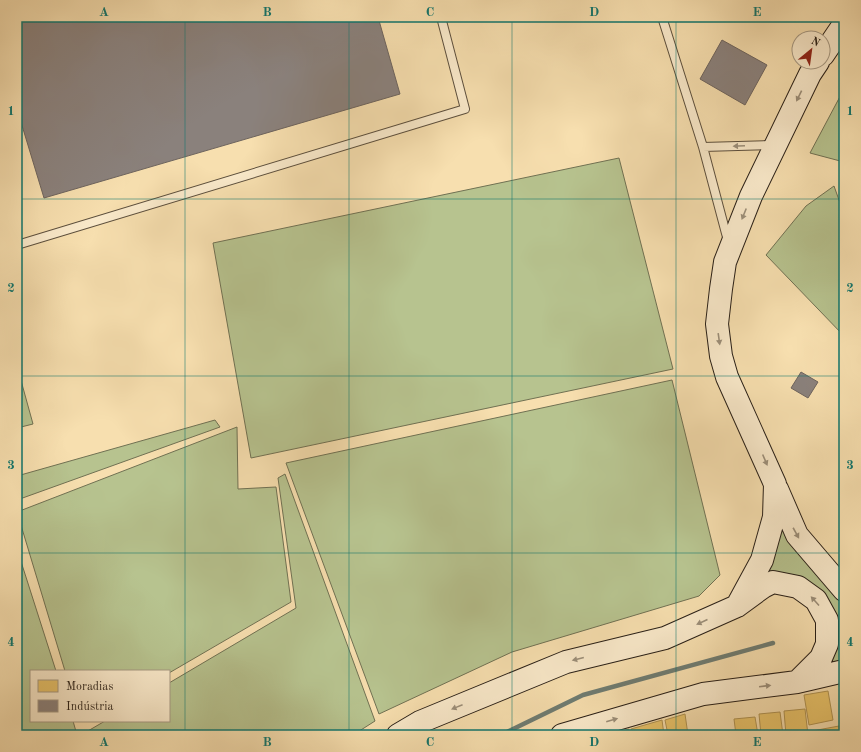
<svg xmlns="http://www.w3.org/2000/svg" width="861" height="752" viewBox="0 0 861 752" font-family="'Old Standard TT',serif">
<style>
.green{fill:#b7c38f;stroke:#707153}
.homes{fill:#e9c46a;stroke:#af9251}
.industry{fill:#8a817c;stroke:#6d645e}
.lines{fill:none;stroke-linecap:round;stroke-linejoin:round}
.stream{stroke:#6f7d73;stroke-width:4.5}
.service-casing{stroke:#5c4f3d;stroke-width:10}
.secondary-casing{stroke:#281f17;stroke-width:24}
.service{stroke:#faeacb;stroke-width:8}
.secondary{stroke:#faeacb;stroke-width:22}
.oneway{fill:#9c8f7a}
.grid{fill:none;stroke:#0f766e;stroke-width:1;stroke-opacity:0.55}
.neatline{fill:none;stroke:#0f766e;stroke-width:1.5}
.grid-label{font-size:13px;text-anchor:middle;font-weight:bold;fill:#0f766e}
</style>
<rect width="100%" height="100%" fill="#f7dfaf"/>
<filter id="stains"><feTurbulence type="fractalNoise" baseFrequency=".005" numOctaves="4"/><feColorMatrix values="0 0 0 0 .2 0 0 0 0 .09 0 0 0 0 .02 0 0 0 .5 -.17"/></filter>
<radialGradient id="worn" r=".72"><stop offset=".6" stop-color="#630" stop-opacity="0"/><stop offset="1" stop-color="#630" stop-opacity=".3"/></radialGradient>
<!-- green -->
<path class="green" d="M 844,89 L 844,162 L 810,153 Z
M 619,158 L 673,369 L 251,458 L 213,243 Z
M 834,186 L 844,214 L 844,336 L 766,255 L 806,206 Z
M 17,366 L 33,424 L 17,428 Z
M 672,380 L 720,575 L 699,596 L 512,652 L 379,714 L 286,463 Z
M 215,420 L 220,427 L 17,500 L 17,476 Z
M 237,427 L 238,489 L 276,487 L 291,602 L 169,673 L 169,671 L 65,671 L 17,512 Z
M 285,474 L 375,721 L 353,735 L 81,735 L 105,721 L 169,721 L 169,683 L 296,608 L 278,478 Z
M 780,512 L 844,600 L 844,663 L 827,668 L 835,623 L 768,578 Z
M 17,549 L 56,671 L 31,671 L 31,721 L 73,721 L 77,735 L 17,735 Z"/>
<!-- homes -->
<path class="homes" d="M 828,691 L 833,720 L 809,725 L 804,695 Z
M 805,709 L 808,735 L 786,735 L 784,711 Z
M 780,712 L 783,735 L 761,735 L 759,714 Z
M 685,714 L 688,735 L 668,735 L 665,720 Z
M 755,717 L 758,735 L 736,735 L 734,719 Z
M 662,720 L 664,735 L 632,735 L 631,729 Z
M 839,726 L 840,735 L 812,735 L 812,731 Z
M 840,726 L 844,726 L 844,735 L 842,735 Z
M 629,729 L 629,735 L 613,735 Z"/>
<!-- industry -->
<path class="industry" d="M 17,17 L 378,17 L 400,94 L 44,198 L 17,109 Z
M 722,40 L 767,65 L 745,105 L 700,79 Z
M 801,372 L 818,382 L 808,398 L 791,388 Z"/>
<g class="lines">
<!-- stream -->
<path class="stream" d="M 501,735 L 583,695 L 773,643"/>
<defs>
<path id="service" d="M 662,17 L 703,147 L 728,241
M 703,147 L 774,145
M 17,245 L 465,109 L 441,17"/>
<path id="secondary" d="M 823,55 L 844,24
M 777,489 L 797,535 L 844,590
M 737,606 L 762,560 L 774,517 L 775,484 L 727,377 L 721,356 L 717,324 L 721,289 L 725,262 L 751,196 L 810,74 L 818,62
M 398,735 L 420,722 L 566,662 L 665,638 L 737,606 L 763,587 L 773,582 L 798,587 L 816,600 L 827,620 L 827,644 L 821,658 L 797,682
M 562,735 L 703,694 L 797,682 L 844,671"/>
</defs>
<!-- service casing -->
<use href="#service" class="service-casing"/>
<!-- secondary casing -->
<use href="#secondary" class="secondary-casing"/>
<!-- service -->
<use href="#service" class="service"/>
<!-- secondary -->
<use href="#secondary" class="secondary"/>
</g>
<!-- one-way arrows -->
<defs><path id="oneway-solid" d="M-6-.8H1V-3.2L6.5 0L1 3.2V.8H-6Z"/></defs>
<g class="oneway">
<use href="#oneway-solid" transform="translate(799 96) rotate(116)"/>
<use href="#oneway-solid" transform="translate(739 146) rotate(178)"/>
<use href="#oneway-solid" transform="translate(744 214) rotate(112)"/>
<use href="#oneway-solid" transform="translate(719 339) rotate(82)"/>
<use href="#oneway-solid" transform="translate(765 460) rotate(67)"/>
<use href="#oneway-solid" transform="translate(796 533) rotate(61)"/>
<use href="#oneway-solid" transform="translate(815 601) rotate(-132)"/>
<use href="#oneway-solid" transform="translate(702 622) rotate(156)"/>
<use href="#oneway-solid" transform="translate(578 659) rotate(166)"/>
<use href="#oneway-solid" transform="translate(765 686) rotate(-7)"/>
<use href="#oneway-solid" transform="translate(457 707) rotate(158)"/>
<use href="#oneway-solid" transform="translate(612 720) rotate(-16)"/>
</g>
<!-- grid -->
<path class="grid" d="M 185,17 L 185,735M 349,17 L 349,735M 512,17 L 512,735M 676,17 L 676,735M 17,199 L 844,199M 17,376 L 844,376M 17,553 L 844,553"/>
<!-- margin -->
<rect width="861" height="752" fill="none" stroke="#f7dfaf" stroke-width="44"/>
<!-- legend -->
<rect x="30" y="670" width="140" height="52" fill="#faeacb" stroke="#a69983"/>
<rect x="38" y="680" width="20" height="12" fill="#e9c46a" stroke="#a69983"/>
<text x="66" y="690" font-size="12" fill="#281f17">Moradias</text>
<rect x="38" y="700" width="20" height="12" fill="#8a817c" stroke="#a69983"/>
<text x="66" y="710" font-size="12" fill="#281f17">Indústria</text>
<!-- north arrow -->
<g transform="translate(811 50) rotate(29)"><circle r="19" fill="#faeacb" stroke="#a69983"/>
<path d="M0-3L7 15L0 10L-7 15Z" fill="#8f2418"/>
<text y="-6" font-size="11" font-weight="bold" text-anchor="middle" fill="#281f17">N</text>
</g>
<rect x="22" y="22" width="817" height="708" class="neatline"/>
<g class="grid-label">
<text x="104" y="16">A</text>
<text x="267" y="16">B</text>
<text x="430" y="16">C</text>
<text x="594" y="16">D</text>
<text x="757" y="16">E</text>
<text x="11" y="115">1</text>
<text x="850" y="115">1</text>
<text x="11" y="292">2</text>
<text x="850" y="292">2</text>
<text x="11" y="469">3</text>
<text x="850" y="469">3</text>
<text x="11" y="646">4</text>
<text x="850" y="646">4</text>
<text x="104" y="746">A</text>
<text x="267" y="746">B</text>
<text x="430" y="746">C</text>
<text x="594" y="746">D</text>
<text x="757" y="746">E</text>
</g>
<rect width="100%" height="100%" filter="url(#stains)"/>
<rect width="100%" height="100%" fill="url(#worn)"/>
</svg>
